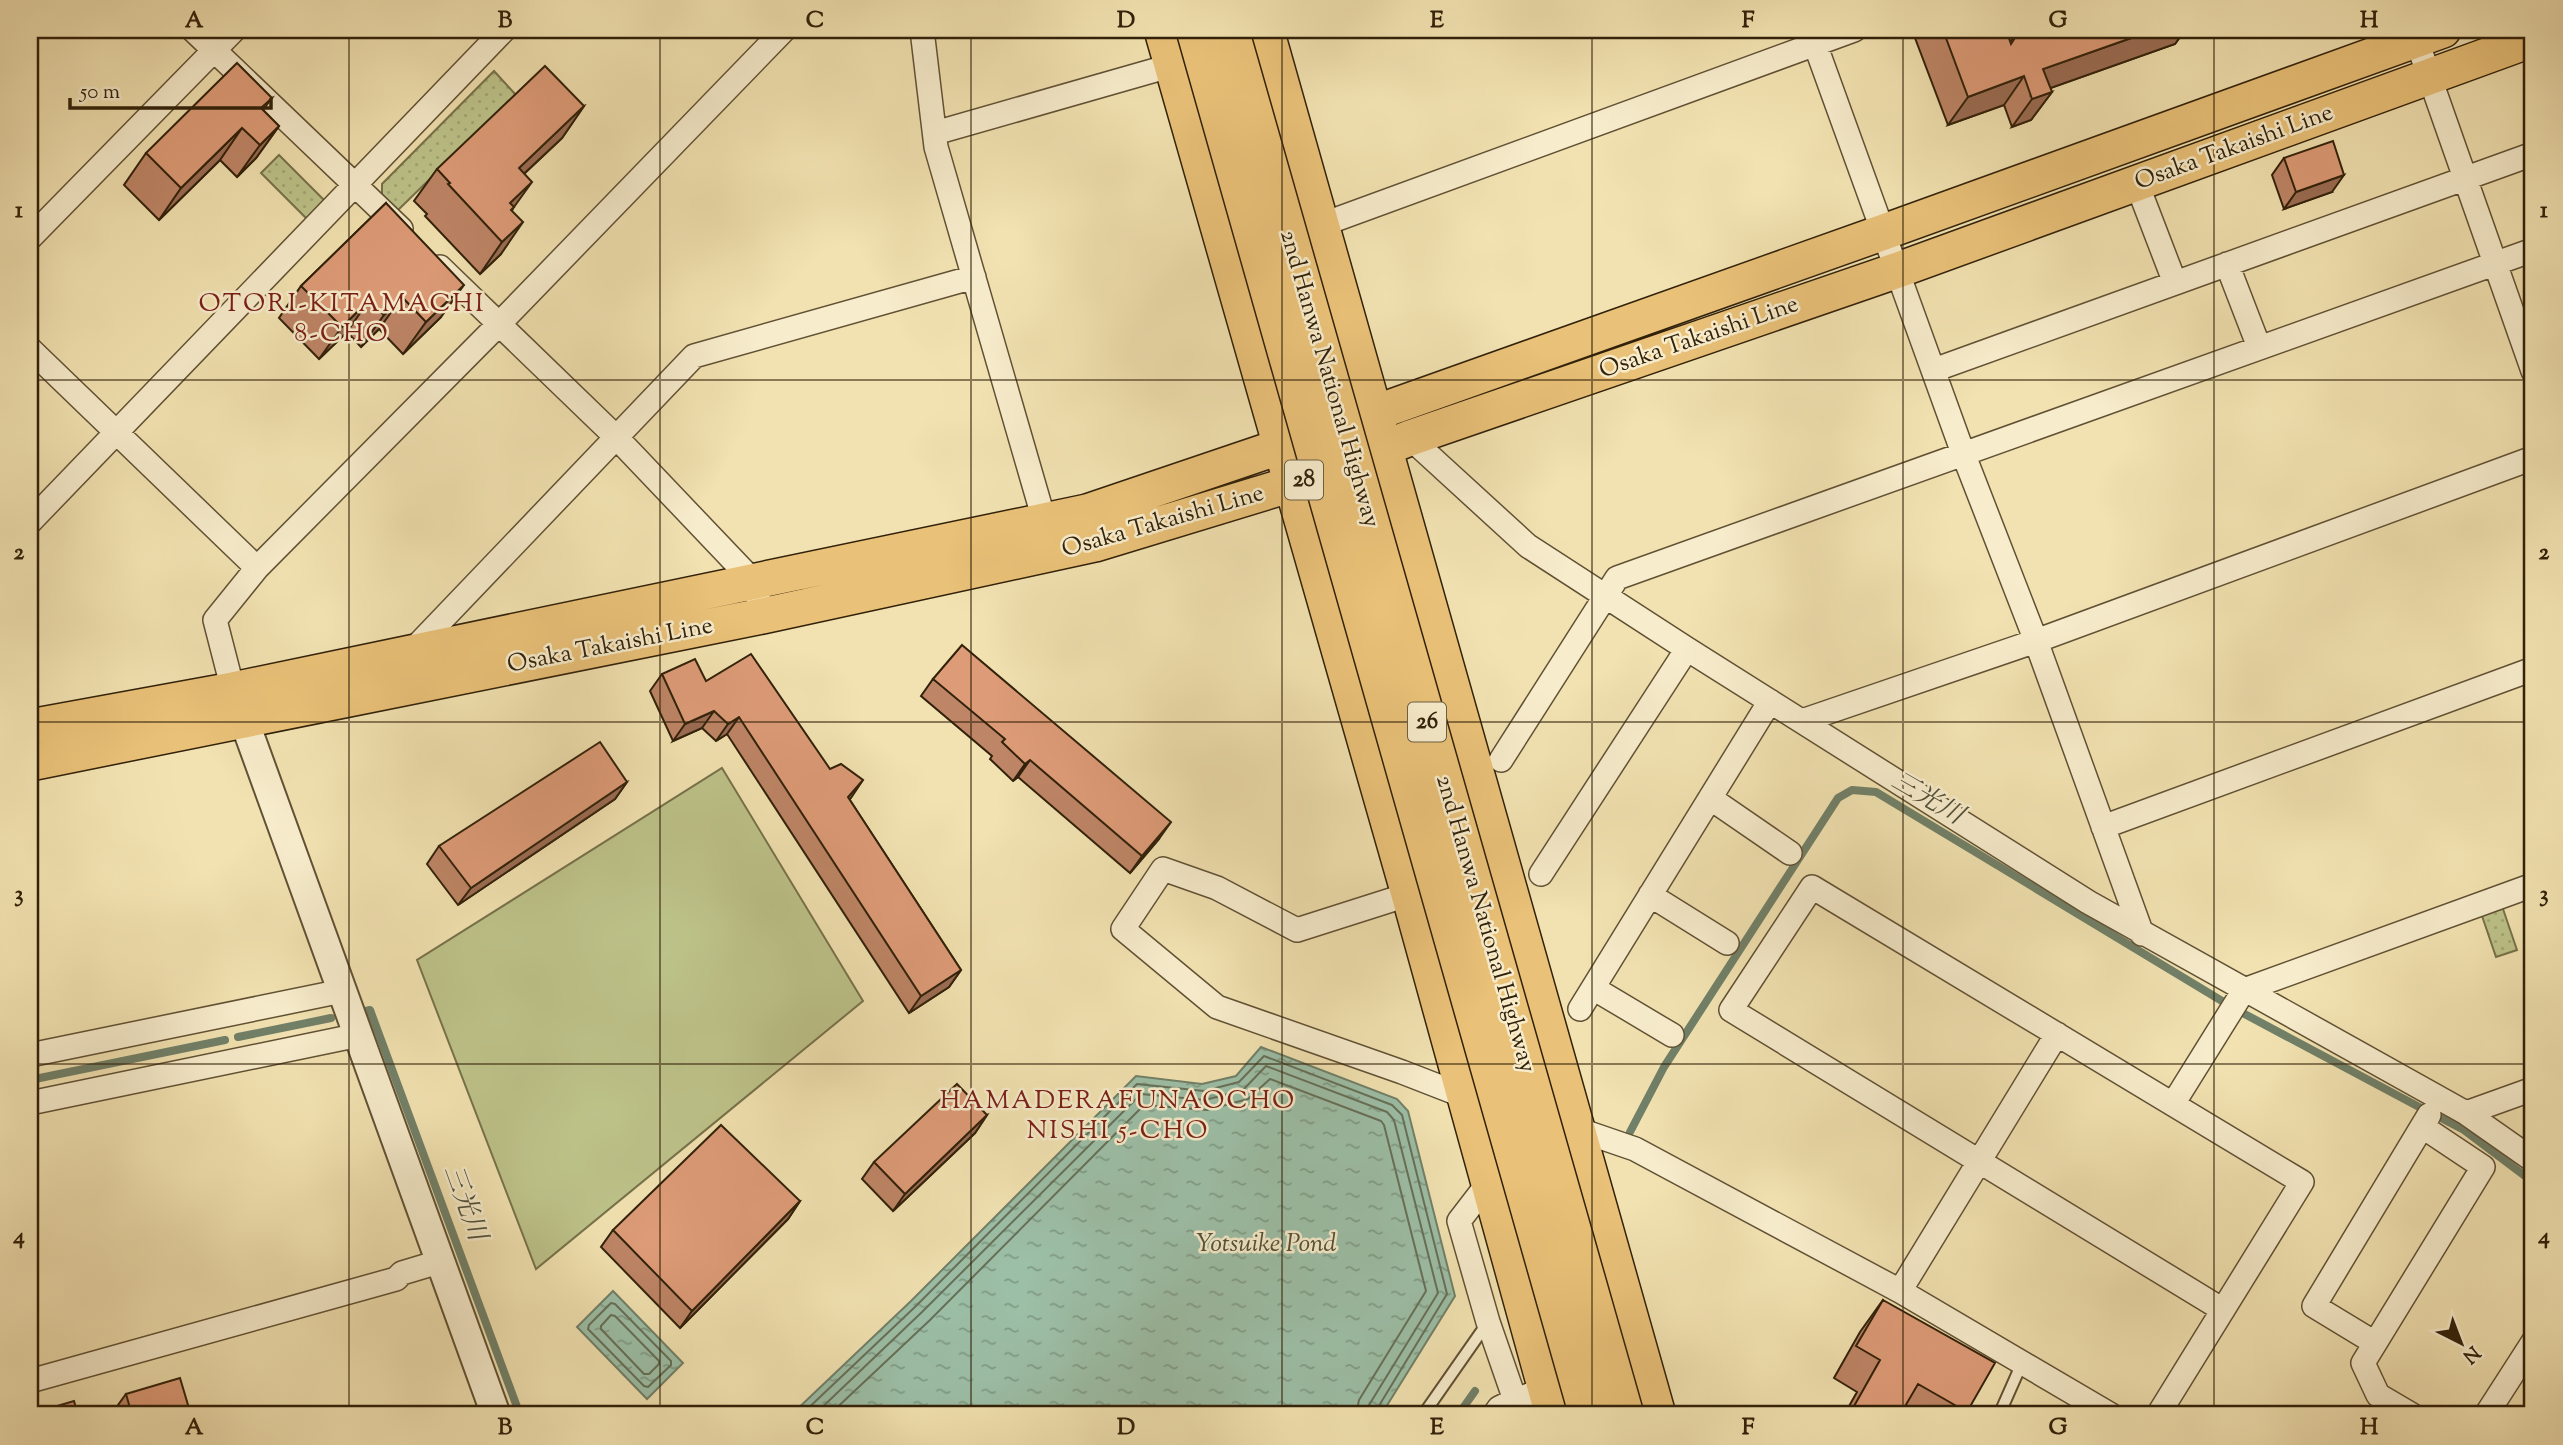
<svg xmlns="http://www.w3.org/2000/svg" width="2563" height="1445" viewBox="0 0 2563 1445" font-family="'Sorts Mill Goudy','Noto Serif JP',serif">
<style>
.green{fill:#bdc38a;stroke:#77724a;stroke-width:2}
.park{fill:url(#park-dots);stroke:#77724a;stroke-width:2}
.water{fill:url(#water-ripples);stroke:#718068;stroke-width:2}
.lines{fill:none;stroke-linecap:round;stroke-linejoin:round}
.shore{stroke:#667058;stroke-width:2}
.stream{stroke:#718068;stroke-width:8}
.service-casing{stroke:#615134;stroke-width:14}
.minor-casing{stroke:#615134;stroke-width:26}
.tertiary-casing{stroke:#615134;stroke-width:32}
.primary-casing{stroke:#31210a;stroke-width:38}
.trunk-casing{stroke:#31210a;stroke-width:40}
.service{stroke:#f7eccc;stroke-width:10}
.minor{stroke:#f7eccc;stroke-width:23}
.tertiary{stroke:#f7eccc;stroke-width:28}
.primary{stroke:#e9c178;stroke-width:35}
.trunk{stroke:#e9c178;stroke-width:37}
.trunk-bridge-casing{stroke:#31210a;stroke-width:40;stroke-linecap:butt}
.trunk-bridge{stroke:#e9c178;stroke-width:37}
.wall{fill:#be8566;stroke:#31210a;stroke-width:2}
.shaded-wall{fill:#9b6c53;stroke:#31210a;stroke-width:2}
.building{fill:#dd9b77;stroke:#31210a;stroke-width:2}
.grid{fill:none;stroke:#31210a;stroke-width:2;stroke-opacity:0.55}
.labels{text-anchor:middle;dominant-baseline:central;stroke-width:5;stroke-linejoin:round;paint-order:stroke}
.shield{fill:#f7eccc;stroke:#6c5e44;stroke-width:2}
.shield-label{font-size:23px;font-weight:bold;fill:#31210a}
.street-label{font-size:24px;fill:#31210a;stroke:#f7eccc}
.neighbourhood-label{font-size:26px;letter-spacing:2px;fill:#7a1f14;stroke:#f7eccc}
.water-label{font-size:26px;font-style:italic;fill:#515039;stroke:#f7eccc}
.neatline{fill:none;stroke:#31210a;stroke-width:2.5}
.grid-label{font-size:23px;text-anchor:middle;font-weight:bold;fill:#31210a}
</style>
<defs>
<pattern id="park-dots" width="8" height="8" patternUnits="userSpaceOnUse" patternTransform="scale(1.75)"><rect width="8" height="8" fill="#bdc38a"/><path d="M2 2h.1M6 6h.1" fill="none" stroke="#a3a776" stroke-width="1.8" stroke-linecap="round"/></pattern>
<pattern id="water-ripples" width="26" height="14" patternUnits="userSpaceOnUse" patternTransform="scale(1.75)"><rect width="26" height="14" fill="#9cbfa7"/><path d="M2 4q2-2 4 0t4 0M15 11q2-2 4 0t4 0" fill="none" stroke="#809b86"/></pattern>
</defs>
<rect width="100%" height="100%" fill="#f2e2b1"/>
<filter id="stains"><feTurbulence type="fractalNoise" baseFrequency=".00286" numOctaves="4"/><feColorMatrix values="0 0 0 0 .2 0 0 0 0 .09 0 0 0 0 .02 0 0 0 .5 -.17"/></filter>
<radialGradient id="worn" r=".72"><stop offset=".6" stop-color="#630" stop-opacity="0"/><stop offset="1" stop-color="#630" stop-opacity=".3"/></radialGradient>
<!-- green -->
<path class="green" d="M 722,768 L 863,1001 L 536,1269 L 417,960 Z"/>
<!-- park -->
<path class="park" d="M 494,71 L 516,95 L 397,211 L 382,197 L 382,184 Z
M 279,155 L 325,201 L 307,219 L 261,173 Z
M 2502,906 L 2517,950 L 2496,957 L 2481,913 Z"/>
<!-- water -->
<path class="water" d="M 1261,1047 L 1397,1099 L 1408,1111 L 1455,1296 L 1381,1415 L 791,1415 L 911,1301 L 1136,1076 L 1202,1084 L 1236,1076 Z
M 613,1291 L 683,1363 L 647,1399 L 577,1327 Z"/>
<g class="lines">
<!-- shore -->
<path class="shore" d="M 611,1303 L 615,1304 L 671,1361 L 671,1365 L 648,1387 L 644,1386 L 588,1329 L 589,1325 Z
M 611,1315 L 615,1316 L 659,1361 L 659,1364 L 649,1374 L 644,1374 L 601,1329 L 601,1326 Z
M 801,1415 L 916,1306 L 1137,1084 L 1204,1091 L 1239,1082 L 1264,1056 L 1392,1105 L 1402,1115 L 1447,1294 L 1377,1409 L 1375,1415
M 814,1415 L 922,1312 L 1141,1094 L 1205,1100 L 1243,1090 L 1266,1066 L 1387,1112 L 1394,1120 L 1438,1293 L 1369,1405 L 1367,1415
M 829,1415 L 930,1320 L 1144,1105 L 1207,1110 L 1248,1099 L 1270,1079 L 1381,1121 L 1384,1125 L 1426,1291 L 1359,1400 L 1356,1415"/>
<!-- stream -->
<path class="stream" d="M 366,1011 L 370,1010 L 520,1415
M 2239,1011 L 2421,1108
M 238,1037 L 331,1018
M 30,1080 L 225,1040
M 2439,1117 L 2464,1130 L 2533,1182
M 1630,1132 L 1664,1067 L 1838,798 L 1852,790 L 1876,792 L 2222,1001
M 1458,1415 L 1475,1391"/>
<defs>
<path id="service" d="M 1423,1415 L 1488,1322
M 1999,1415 L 2022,1363"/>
<path id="minor" d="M 193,30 L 401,229
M 922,30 L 936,147 L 1045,523
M 1810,30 L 1963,453 L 2036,641 L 2142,934
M 2413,30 L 2533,371
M 935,133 L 1173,65
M 2137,184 L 2175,283
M 1321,225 L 1854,30
M 30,238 L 234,30
M 2227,264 L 2259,347
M 440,267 L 616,437 L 755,583 L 762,616
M 30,349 L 257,568
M 1934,370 L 2533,154
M 1410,438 L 1528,546 L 1687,649 L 2088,902 L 2466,1113 L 2533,1160
M 30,522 L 504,30
M 411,652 L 694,356 L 974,277
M 233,690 L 215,620 L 257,568 L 499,324 L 784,30
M 1802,721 L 2036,641 L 2533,458
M 1501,760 L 1617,578 L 2533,250
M 1710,798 L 1790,853
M 2103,827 L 2533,669
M 1541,874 L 1687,649
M 1410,894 L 1297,930 L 1217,888 L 1163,869 L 1123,929 L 1217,1007 L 1402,1072 L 1474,1100
M 1650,895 L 1727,943
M 1593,988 L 1672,1035
M 1580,1009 L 1770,701
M 30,1055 L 342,991
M 30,1103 L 359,1035
M 2173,1104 L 2244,990 L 2533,885
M 2466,1113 L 2533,1089
M 1568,1126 L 1635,1149 L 1900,1291 L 2111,1415
M 1489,1182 L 1459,1221 L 1488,1322 L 1515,1400 L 1546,1389
M 1900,1291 L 2057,1034
M 2375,1343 L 2314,1306 L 2429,1115
M 30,1381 L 396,1279 L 402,1273 L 442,1261
M 1494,1415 L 1499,1408 L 1515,1400
M 2158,1415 L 2302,1182 L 1812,887 L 1731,1010 L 2223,1310
M 2412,1415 L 2378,1395 L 2363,1363 L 2483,1167 L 2423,1127
M 2486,1415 L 2533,1342"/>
<path id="tertiary" d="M 237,701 L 496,1415"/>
<path id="primary" d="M 30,727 L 233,690 L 1087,512 L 1282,446 L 1884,232 L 2443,30
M 30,763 L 762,616 L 1095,544 L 1292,484 L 1410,438 L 1898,270 L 2533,39"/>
<path id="trunk" d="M 1163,30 L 1410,894 L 1554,1415
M 1265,30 L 1657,1415"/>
</defs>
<!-- service casing -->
<use href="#service" class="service-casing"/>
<!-- minor casing -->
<use href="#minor" class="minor-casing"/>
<!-- tertiary casing -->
<use href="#tertiary" class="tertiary-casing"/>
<!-- primary casing -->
<use href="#primary" class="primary-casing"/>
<!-- trunk casing -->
<use href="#trunk" class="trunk-casing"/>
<!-- service -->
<use href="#service" class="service"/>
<!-- minor -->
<use href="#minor" class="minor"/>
<!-- tertiary -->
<use href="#tertiary" class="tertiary"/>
<!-- primary -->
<use href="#primary" class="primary"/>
<!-- trunk -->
<use href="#trunk" class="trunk"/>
<defs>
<path id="trunk-bridge" d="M 1195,30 L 1588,1415
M 1230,30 L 1625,1415"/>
</defs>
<!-- trunk-bridge casing -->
<use href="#trunk-bridge" class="trunk-bridge-casing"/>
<!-- trunk-bridge -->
<use href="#trunk-bridge" class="trunk-bridge"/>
</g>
<!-- wall -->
<path class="wall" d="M 1921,30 L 2006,30 L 2010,42 L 2019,30 L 2185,30 L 2175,44 L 2050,88 L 2052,92 L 2031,120 L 2012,127 L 2004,105 L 1948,125 L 1915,38 Z
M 272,98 L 263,110 L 279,126 L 256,158 L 237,177 L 220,160 L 159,220 L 124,185 L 146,153 Z
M 584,106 L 562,138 L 524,174 L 512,211 L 501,254 L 480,274 L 425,216 L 427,214 L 414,201 L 437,169 Z
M 2284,158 L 2332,192 L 2284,209 L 2272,175 Z
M 386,203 L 441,317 L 403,354 L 379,329 L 361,347 L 347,332 L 319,359 L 279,318 L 301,286 Z
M 662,674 L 706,681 L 849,799 L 961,970 L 949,987 L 909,1013 L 727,734 L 716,741 L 702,728 L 673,741 L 650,691 Z
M 933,679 L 1159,839 L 1130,873 L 1018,777 L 1013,781 L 990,759 L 992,756 L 921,696 Z
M 627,782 L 615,799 L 458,905 L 427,864 L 439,846 Z
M 987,1115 L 975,1133 L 893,1211 L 862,1179 L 874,1162 Z
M 800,1201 L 788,1219 L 680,1328 L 601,1247 L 613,1230 Z
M 1883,1300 L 1967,1412 L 1965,1415 L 1844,1415 L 1857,1392 L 1834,1378 L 1860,1332 Z
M 126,1394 L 191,1415 L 114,1415 L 113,1412 Z"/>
<!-- shaded-wall -->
<path class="shaded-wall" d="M 2154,30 L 2185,30 L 2175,44 L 2031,95 L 2043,69 Z
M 2024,76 L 2004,105 L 1948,125 L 1968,97 Z
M 2052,92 L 2031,120 L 2012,127 L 2032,99 Z
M 584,106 L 562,138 L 496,200 L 519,168 Z
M 279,126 L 256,158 L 237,177 L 260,145 Z
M 242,128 L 220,160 L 159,220 L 181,188 Z
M 2344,175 L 2332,192 L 2284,209 L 2296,192 Z
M 532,182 L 509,214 L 510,203 Z
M 523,222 L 501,254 L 480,274 L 502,242 Z
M 464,285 L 441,317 L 403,354 L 426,322 Z
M 402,297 L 379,329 L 361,347 L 384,315 Z
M 369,300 L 347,332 L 319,359 L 342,327 Z
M 714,711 L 702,728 L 673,741 L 685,724 Z
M 739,717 L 727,734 L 716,741 L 728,724 Z
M 1030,760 L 1018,777 L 1013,781 L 1025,764 Z
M 863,780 L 851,798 L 836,814 L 848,797 Z
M 627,782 L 615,799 L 458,905 L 471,888 Z
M 1171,822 L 1159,839 L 1130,873 L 1142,856 Z
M 961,970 L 949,987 L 909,1013 L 921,996 Z
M 987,1115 L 975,1133 L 893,1211 L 905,1194 Z
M 800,1201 L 788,1219 L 680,1328 L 692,1311 Z"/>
<!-- building -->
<path class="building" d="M 1943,30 L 2006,30 L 2011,44 L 2020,30 L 2154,30 L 2043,69 L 2052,92 L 2032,99 L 2024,76 L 1968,97 Z
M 237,63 L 272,98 L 261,108 L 279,126 L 260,145 L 242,128 L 181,188 L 146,153 Z
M 545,66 L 584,106 L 519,168 L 532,182 L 510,203 L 514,207 L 511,210 L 523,222 L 502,242 L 448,184 L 450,183 L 437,169 Z
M 2333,141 L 2344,175 L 2296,192 L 2284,158 Z
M 386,203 L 464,285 L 426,322 L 402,297 L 384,315 L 369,300 L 342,327 L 301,286 Z
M 962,645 L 1171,822 L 1142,856 L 1030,760 L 1025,764 L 1002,742 L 1005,739 L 933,679 Z
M 751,654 L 830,769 L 841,764 L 863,780 L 848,797 L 961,970 L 921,996 L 739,717 L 728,724 L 714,711 L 685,724 L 662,674 L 695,659 L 706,681 Z
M 600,742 L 627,782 L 471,888 L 439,846 Z
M 957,1084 L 987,1115 L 905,1194 L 874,1162 Z
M 721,1125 L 800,1201 L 692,1311 L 613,1230 Z
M 1883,1300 L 1995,1363 L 1967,1412 L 1918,1384 L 1900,1415 L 1849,1415 L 1880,1360 L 1856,1346 Z
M 180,1378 L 191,1415 L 132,1415 L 126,1394 Z
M 74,1401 L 78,1415 L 30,1415 L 30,1414 Z"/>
<!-- grid -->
<path class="grid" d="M 349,30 L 349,1415M 660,30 L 660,1415M 971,30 L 971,1415M 1282,30 L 1282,1415M 1592,30 L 1592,1415M 1903,30 L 1903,1415M 2214,30 L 2214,1415M 30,380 L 2533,380M 30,722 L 2533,722M 30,1064 L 2533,1064"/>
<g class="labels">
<!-- shield labels -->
<g class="shield">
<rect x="1285" y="460.5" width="38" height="39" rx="5"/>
<rect x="1408" y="702.5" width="38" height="39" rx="5"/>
</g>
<g class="shield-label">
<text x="1304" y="480">28</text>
<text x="1427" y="722">26</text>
</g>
<!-- street labels -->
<g class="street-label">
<text transform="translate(2234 148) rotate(-20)">Osaka Takaishi Line</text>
<text transform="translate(1699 338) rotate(-19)">Osaka Takaishi Line</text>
<text transform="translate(1329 379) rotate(74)">2nd Hanwa National Highway</text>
<text transform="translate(1163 522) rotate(-16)">Osaka Takaishi Line</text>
<text transform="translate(610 646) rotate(-11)">Osaka Takaishi Line</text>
<text transform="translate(1485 924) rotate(74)">2nd Hanwa National Highway</text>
</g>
<!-- neighbourhood labels -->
<g class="neighbourhood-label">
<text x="342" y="304">OTORI-KITAMACHI<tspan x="342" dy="30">8-CHO</tspan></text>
<text x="1118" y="1101">HAMADERAFUNAOCHO<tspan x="1118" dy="30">NISHI 5-CHO</tspan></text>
</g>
<!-- water labels -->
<g class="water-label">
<text transform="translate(1927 799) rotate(30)">三光川</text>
<text transform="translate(464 1203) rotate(70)">三光川</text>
<text x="1266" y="1244">Yotsuike Pond</text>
</g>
</g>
<!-- margin -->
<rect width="2563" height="1445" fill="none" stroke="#f2e2b1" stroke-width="77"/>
<!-- north arrow -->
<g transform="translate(2461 1343) rotate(138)" stroke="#f7eccc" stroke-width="5" paint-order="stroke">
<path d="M0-5L12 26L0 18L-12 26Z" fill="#31210a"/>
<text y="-10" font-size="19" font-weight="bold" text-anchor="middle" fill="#31210a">N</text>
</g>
<!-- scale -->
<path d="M70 98v10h201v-10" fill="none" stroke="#31210a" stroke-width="3.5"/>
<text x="80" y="98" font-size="21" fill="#31210a" stroke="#f7eccc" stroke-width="5" paint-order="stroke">50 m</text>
<rect x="38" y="38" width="2486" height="1368" class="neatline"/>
<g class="grid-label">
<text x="194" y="27">A</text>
<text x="505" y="27">B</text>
<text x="815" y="27">C</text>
<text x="1126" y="27">D</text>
<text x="1437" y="27">E</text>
<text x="1748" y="27">F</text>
<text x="2058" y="27">G</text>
<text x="2369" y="27">H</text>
<text x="19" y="217">1</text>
<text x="2544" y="217">1</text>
<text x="19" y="559">2</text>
<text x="2544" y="559">2</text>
<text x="19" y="901">3</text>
<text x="2544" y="901">3</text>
<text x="19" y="1243">4</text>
<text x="2544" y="1243">4</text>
<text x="194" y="1434">A</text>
<text x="505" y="1434">B</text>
<text x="815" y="1434">C</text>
<text x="1126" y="1434">D</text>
<text x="1437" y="1434">E</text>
<text x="1748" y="1434">F</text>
<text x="2058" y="1434">G</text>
<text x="2369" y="1434">H</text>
</g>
<rect width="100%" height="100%" filter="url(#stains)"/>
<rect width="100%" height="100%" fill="url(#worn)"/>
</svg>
